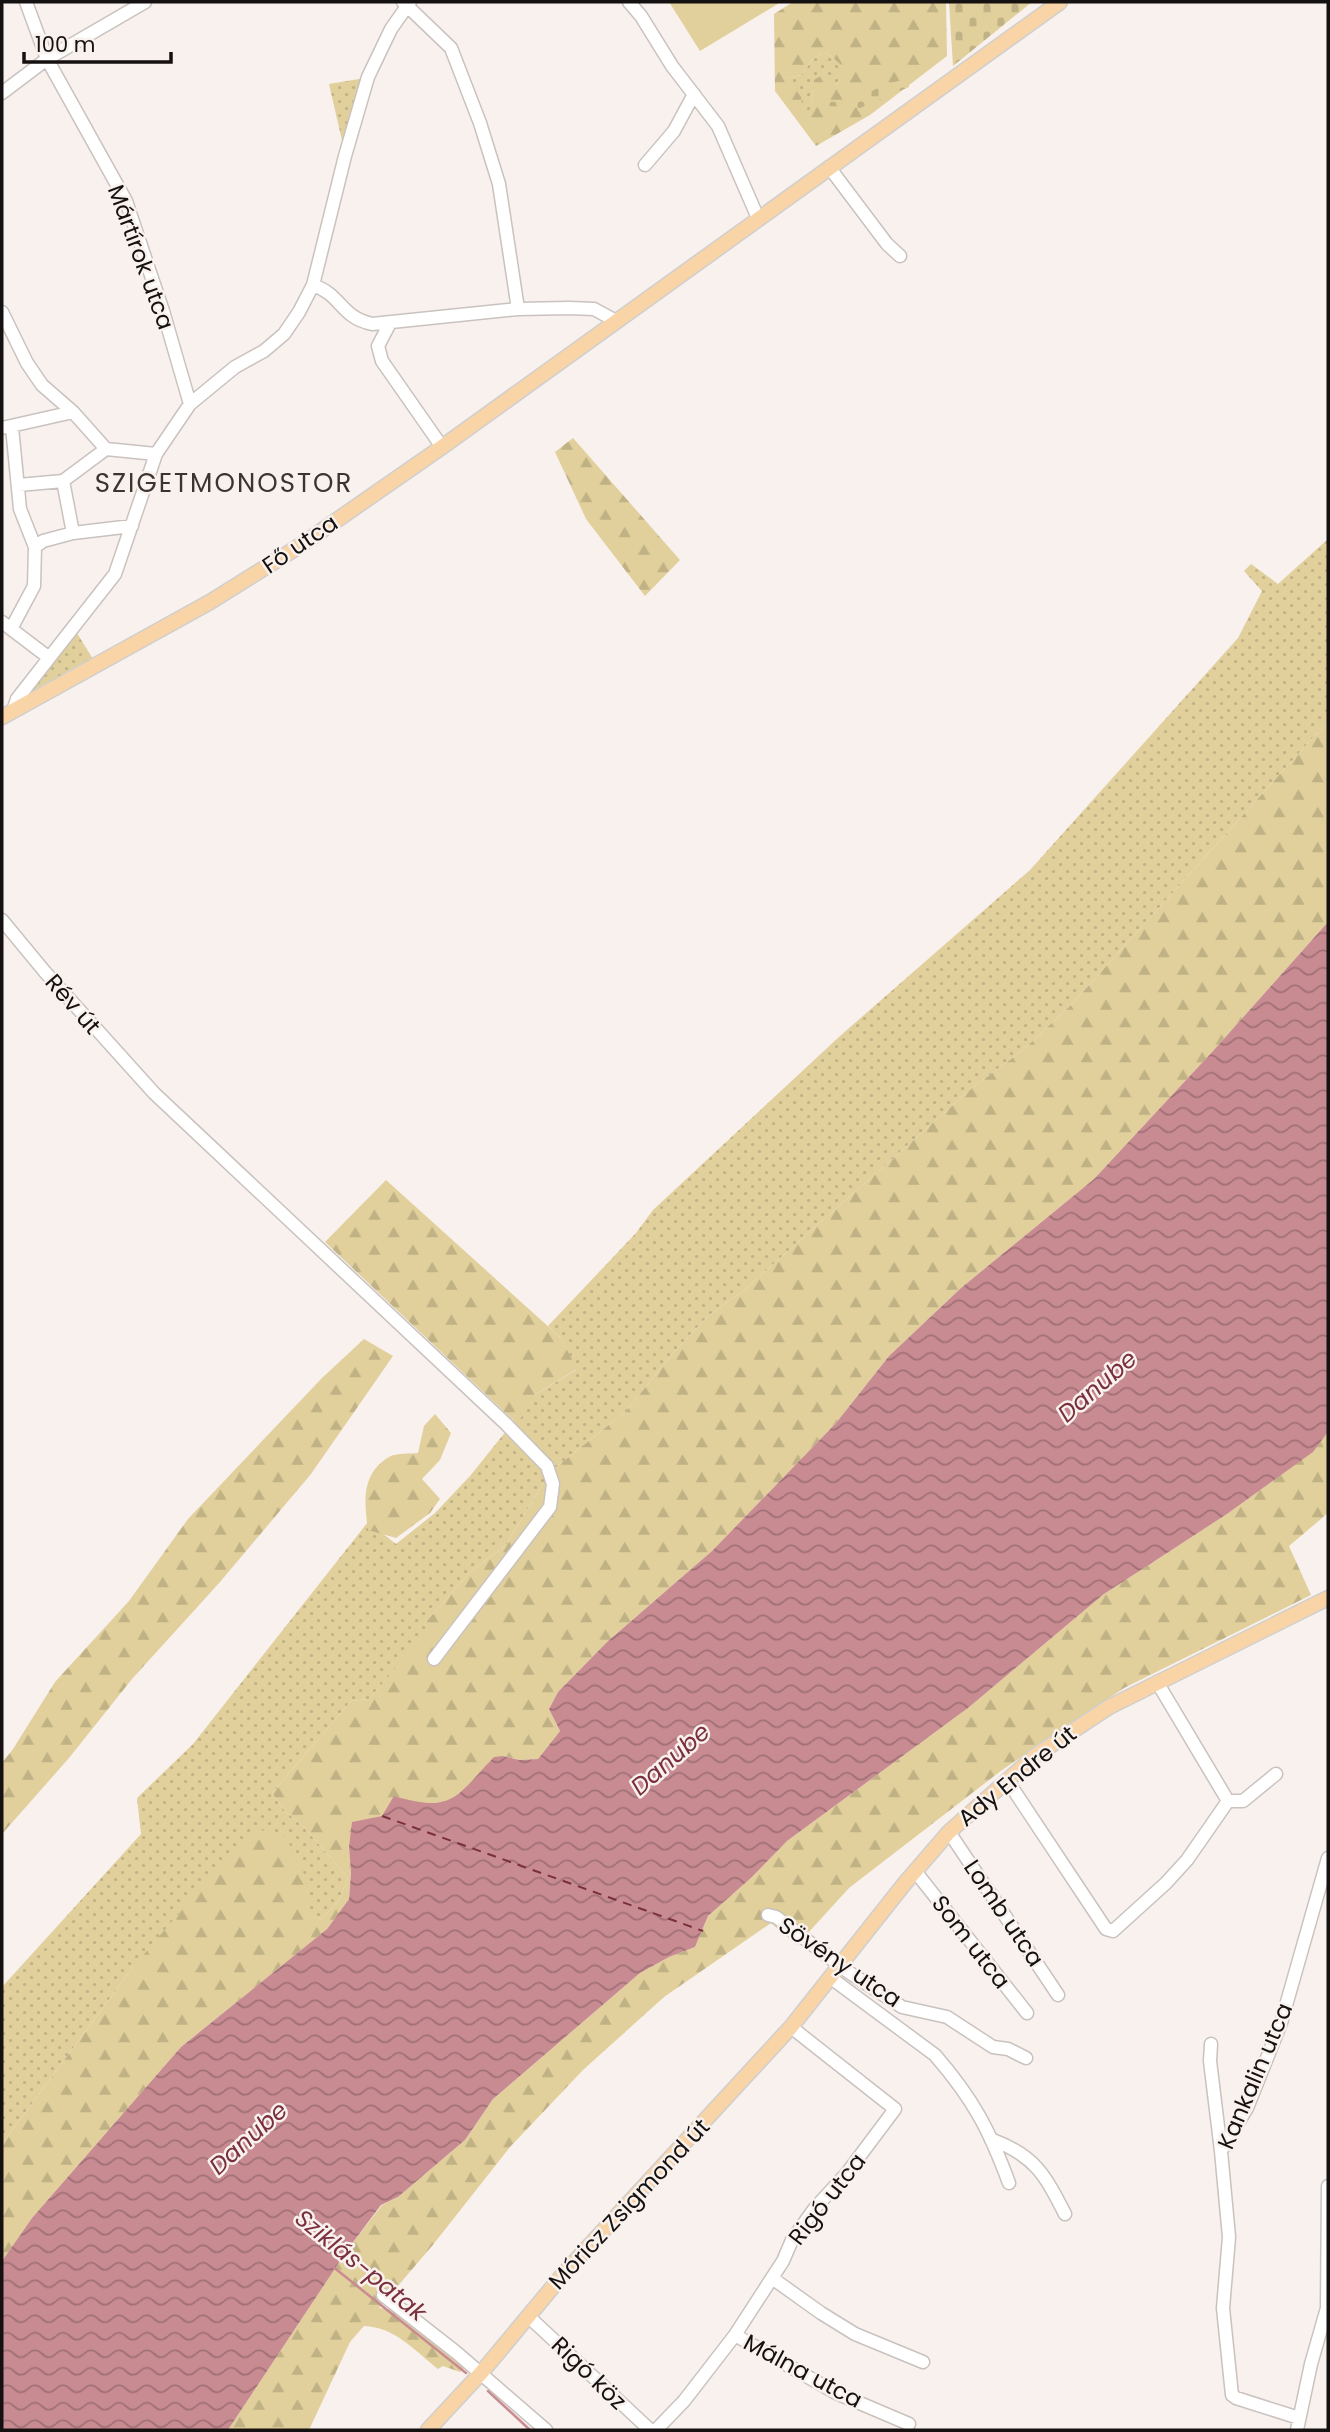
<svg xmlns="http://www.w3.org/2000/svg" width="1330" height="2432" viewBox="0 0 1330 2432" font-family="Poppins,sans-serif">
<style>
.green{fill:url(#green-dots)}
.forest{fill:url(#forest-firs);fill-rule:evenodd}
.cemetery{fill:url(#cemetery-stones)}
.pitch{fill:#e1d09c}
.water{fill:url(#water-waves)}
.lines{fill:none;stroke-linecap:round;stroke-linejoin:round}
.stream{stroke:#c88b92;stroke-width:2.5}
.ferry{stroke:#7a2f3d;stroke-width:2;stroke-dasharray:9 7;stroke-linecap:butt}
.minor-casing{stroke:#c9c2be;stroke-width:15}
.major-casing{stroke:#d0cfcf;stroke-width:17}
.minor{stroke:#fff;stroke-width:12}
.major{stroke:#f8d4a7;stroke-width:14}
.labels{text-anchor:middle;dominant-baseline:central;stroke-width:5;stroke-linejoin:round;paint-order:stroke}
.street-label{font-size:23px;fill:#141110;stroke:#f8f1ed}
.water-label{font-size:24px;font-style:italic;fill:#7a2f3d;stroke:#f8f1ed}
.quarter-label{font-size:26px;letter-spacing:2px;fill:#3b3532;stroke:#f8f1ed}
</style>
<defs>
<pattern id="green-dots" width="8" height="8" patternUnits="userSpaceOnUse" patternTransform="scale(1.75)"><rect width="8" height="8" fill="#e1d09c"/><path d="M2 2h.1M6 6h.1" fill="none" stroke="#c0b285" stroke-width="1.8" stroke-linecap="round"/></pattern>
<pattern id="forest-firs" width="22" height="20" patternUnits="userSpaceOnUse" patternTransform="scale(1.75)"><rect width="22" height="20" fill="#e1d09c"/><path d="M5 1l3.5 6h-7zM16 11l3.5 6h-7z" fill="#c0b285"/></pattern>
<pattern id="cemetery-stones" width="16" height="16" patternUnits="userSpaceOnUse" patternTransform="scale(1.75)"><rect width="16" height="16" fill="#e1d09c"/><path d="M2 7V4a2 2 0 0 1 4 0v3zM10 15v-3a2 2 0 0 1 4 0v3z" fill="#c0b285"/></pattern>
<pattern id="water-waves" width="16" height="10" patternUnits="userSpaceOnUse" patternTransform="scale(1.75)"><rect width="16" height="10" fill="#c88b92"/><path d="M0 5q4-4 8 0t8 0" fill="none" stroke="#a17076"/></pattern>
</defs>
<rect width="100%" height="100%" fill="#f8f1ed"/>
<!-- green -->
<path class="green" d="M 826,52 L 841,65 L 841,79 L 835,86 L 814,90 L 811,100 L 816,110 L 803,119 L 786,78 L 801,75 L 813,59 Z
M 365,78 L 344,149 L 329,84 Z
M 1328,539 L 1328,721 L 1071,1005 L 1023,1050 L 971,1089 L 743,1291 L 708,1316 L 674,1352 L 626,1411 L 550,1472 L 506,1545 L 470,1572 L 425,1623 L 428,1632 L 369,1699 L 351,1701 L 272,1793 L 284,1810 L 303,1826 L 348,1878 L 339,1900 L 322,1919 L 305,1914 L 306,1878 L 133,1967 L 2,2144 L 2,1987 L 141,1834 L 137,1798 L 193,1744 L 368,1522 L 396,1544 L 435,1513 L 470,1476 L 536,1394 L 576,1370 L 561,1338 L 548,1326 L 636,1233 L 653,1210 L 840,1036 L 1030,870 L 1238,638 L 1262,591 L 1244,571 L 1251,564 L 1278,584 Z
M 75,630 L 93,659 L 23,700 Z"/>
<!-- forest -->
<path class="forest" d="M 793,2 L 946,2 L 947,56 L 870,115 L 816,146 L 775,91 L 774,14 ZM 826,52 L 841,65 L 841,79 L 836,85 L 822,75 L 814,80 L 814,90 L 811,100 L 815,110 L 804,118 L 801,97 L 787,78 L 801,75 L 813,59 Z
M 573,438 L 680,560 L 645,596 L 586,519 L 555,452 Z
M 1328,721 L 1328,922 L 1213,1051 L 1094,1179 L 961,1288 L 889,1356 L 836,1423 L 712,1551 L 607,1642 L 558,1692 L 549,1709 L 560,1731 L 538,1759 L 519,1760 L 503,1756 L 484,1768 L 467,1787 L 448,1802 L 419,1804 L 395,1797 L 382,1816 L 349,1847 L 351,1873 L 349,1899 L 327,1929 L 181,2047 L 32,2218 L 2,2261 L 2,2144 L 133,1967 L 238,1844 L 261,1830 L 286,1837 L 306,1878 L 306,1914 L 322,1919 L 339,1900 L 348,1878 L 303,1826 L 284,1810 L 272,1793 L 351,1701 L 369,1699 L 427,1632 L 425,1623 L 470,1572 L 506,1545 L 550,1472 L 626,1411 L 674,1352 L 708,1316 L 743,1291 L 971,1089 L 1023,1050 L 1071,1005 Z
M 386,1180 L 561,1338 L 577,1369 L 536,1394 L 517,1424 L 325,1242 Z
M 364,1339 L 393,1356 L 311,1474 L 220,1582 L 132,1679 L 69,1758 L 2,1834 L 2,1763 L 13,1749 L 55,1682 L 129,1601 L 188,1519 L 322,1378 Z
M 435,1414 L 451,1433 L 440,1460 L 422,1479 L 440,1499 L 430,1513 L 396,1538 L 368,1530 C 364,1501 361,1472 391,1456 C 398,1453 410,1454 418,1453 L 424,1426 Z
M 1328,1432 L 1328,1513 L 1289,1546 L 1311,1595 L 1124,1688 L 1002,1770 L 849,1888 L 797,1945 L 771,1923 L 664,1997 L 583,2070 L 510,2147 L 432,2246 L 379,2308 L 394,2310 L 466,2366 L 460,2372 L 443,2366 L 438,2369 C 415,2351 395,2327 364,2326 L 350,2342 L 309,2430 L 228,2430 L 348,2249 L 382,2205 L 398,2197 L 465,2140 L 493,2099 L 640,1973 L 669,1957 L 695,1947 L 708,1916 L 752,1877 L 787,1841 L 968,1708 L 1104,1594 L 1227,1514 L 1312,1452 Z"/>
<!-- cemetery -->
<path class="cemetery" d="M 949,2 L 1032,2 L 953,66 Z
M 903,80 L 909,84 L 909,87 L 860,108 L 813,105 L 815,99 C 860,109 866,87 903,80 Z"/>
<!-- pitch -->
<path class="pitch" d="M 669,2 L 781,2 L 700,51 Z"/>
<!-- water -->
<path class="water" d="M 1328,922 L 1328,1432 L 1313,1452 L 1227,1514 L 1104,1594 L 968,1708 L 787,1841 L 752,1877 L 708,1916 L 695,1947 L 669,1957 L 640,1973 L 493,2099 L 465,2140 L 398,2197 L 381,2205 L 348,2249 L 228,2430 L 2,2430 L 2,2261 L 32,2218 L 181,2047 L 327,1929 L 349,1899 L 351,1873 L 349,1847 L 352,1822 L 382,1816 L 394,1796 C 454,1814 456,1796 494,1757 L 503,1756 L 519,1760 L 538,1759 L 560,1731 L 549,1709 L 558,1692 L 607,1642 L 712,1551 L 836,1423 L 889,1356 L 961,1288 L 1094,1179 L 1213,1051 Z"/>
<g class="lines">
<!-- stream -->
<path class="stream" d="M 332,2266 L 466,2373
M 488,2391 L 530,2430"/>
<!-- ferry -->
<path class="ferry" d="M 382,1816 L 703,1931"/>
<defs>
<path id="minor" d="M 26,2 L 47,59 L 126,201 L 163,311 L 190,404
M 403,2 L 451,48 L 480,123 L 499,184 L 518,309
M 629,2 L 641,16 L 672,66 L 718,126 L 758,218
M 2,93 L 47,59 L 145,2
M 645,165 L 674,131 L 694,94
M 829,167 L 887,244 L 900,256
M 313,285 C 342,295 340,317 372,324 L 518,309 L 569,308 L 594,309 L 616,321
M 2,312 L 27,363 L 42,385 L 73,412 L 106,449 L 156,454
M 390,323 L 378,346 L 382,361 L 442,447
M 2,428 L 73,412
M 19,485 L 63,481 L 106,449
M 73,533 L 132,526
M 35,547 L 43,541 L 73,533 L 63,481
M 2,622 L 48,657
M 11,629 L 34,586 L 35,547 L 20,509 L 12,427
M 13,711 L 17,699 L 115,574 L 156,454 L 190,404 L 235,367 L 264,351 L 284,334 L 299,312 L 313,285 L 345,156 L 368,77 L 391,29 L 410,2
M 2,920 L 45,972 L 154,1093 L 506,1424 L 547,1466 L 553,1484 L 550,1507 L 434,1659
M 1157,1682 L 1228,1801
M 1007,1780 L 1106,1929 L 1113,1931 L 1166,1883 L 1187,1860 L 1228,1801
M 1228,1801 L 1243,1801 L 1276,1774
M 949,1832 L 1058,1995
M 915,1871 L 1027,2013
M 768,1915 L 776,1917 L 850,1973 L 902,2007 L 947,2017 L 993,2047 L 1008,2049 L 1026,2058
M 831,1978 L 935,2055 C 973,2099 989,2129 1009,2183
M 1211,2044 L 1210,2061 L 1221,2151
M 993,2140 C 1035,2156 1045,2175 1065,2214
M 772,2278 L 821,2313 L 855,2334 L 923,2362
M 383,2295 L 457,2353 L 546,2430
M 528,2316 L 650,2430
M 735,2335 L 836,2393 L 909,2424
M 1299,2418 L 1236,2398 L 1232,2395 L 1223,2308 L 1229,2237 L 1221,2151 L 1247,2108 L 1281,2023 L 1328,1858
M 656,2430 L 684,2401 L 735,2335 L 783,2261 L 792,2240 L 815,2208 L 847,2173 L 895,2109 L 791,2027
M 1297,2430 L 1311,2364 L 1327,2308 L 1328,2186"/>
<path id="major" d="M 2,717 L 210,602 L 301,545 L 442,447 L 1060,2
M 428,2430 L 481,2373 L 566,2271 L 791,2027 L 905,1883 L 949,1832 L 1035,1756 L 1109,1707 L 1328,1598"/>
</defs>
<!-- minor casing -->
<use href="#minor" class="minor-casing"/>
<!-- major casing -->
<use href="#major" class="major-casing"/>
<!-- minor -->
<use href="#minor" class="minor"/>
<!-- major -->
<use href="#major" class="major"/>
</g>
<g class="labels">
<!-- street labels -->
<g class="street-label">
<text transform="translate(141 257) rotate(70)">Mártírok utca</text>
<text transform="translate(300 544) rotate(-34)">Fő utca</text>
<text transform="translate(73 1004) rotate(49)">Rév út</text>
<text transform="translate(1017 1776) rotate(-39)">Ady Endre út</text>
<text transform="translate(1004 1913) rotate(56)">Lomb utca</text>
<text transform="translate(971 1942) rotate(52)">Som utca</text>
<text transform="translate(840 1962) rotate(34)">Sövény utca</text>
<text transform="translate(1255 2076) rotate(-67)">Kankalin utca</text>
<text transform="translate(827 2199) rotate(-52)">Rigó utca</text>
<text transform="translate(629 2204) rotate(-47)">Móricz Zsigmond út</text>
<text transform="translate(803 2371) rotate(28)">Málna utca</text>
<text transform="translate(589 2373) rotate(44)">Rigó köz</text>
</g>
<!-- water labels -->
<g class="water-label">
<text transform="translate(1097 1386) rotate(-41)">Danube</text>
<text transform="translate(670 1759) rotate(-41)">Danube</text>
<text transform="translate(248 2138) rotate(-42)">Danube</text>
<text transform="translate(361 2265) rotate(39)">Sziklás-patak</text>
</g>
<!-- quarter labels -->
<g class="quarter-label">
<text x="224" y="483">SZIGETMONOSTOR</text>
</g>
</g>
<!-- border -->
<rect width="1330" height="2432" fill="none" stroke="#141110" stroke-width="7"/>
<!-- scale -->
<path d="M24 52v10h147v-10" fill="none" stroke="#141110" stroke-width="3.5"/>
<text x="35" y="52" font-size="21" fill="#141110" stroke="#f8f1ed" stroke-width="5" paint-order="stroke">100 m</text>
</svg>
